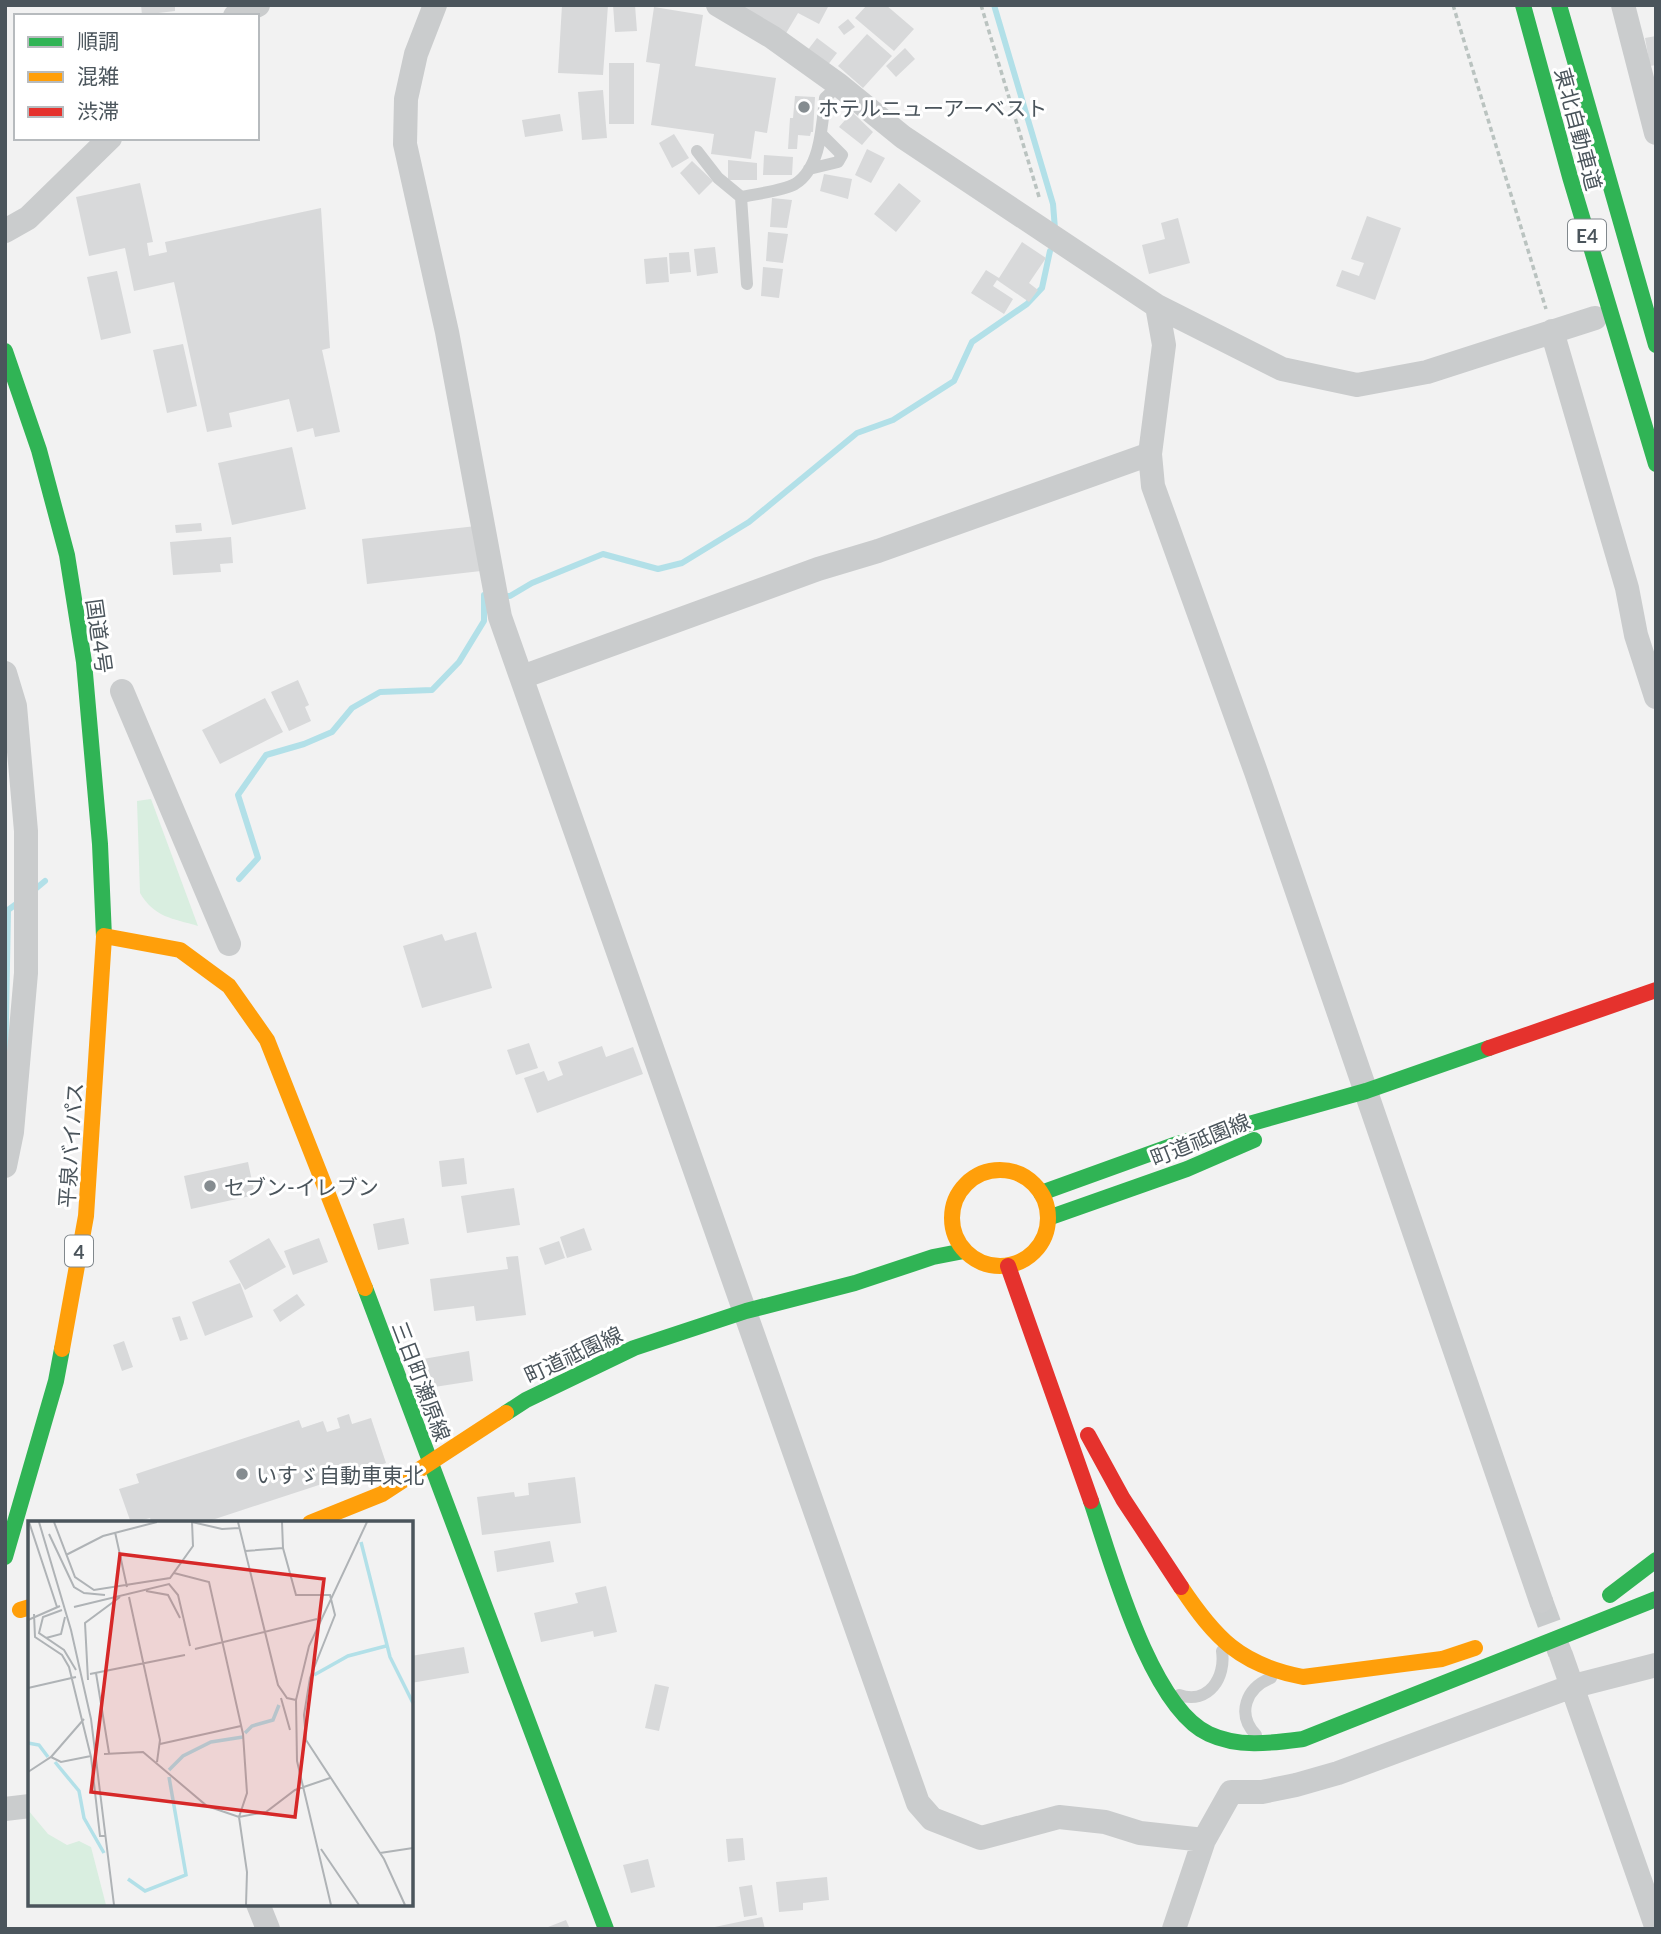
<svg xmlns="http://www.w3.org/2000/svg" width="1661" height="1934" viewBox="0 0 1661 1934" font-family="Lato,'Noto Sans JP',sans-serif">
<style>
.green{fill:#d9eee0}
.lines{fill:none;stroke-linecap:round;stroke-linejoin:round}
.stream{stroke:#b2e0e8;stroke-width:6}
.building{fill:#d8d9da}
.street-tunnel{stroke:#c8cbcc;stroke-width:24;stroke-dasharray:24 12;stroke-linecap:butt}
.path{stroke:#bac3c0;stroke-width:3.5;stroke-dasharray:5 3.5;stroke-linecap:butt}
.lane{stroke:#cacccd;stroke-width:12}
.street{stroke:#cacccd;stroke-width:24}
.fast{stroke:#30b455;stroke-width:16}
.slow{stroke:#ff9f0a;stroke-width:16}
.jam{stroke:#e5322d;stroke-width:16}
.poi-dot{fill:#858c90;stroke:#fff;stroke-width:2.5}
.labels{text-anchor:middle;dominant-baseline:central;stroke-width:6;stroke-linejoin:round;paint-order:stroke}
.shield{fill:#fff;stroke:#81888d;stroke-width:2}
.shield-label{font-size:19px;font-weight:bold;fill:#4b555c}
.poi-label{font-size:21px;fill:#4b555c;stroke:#fff;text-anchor:start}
.street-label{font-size:21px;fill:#4b555c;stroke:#fff}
.inset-river{fill:none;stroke:#b2e0e8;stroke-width:3.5}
.inset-road{fill:none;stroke:#afb3b6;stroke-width:2}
.view{fill:#d62828;fill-opacity:0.15;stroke:#d62828;stroke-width:3.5}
.inset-edge{fill:none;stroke:#4b555c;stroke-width:3.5}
</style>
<rect width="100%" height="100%" fill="#f2f2f2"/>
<!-- green -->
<path class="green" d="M 151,799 L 198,926 C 172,918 155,918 140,893 L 137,801 Z"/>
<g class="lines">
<!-- stream -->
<path class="stream" d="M 994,5 L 1053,204 L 1055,229
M 502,596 L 510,596 L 532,583 L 603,554 L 658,569 L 682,563 L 749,522 L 857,433 L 893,420 L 954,381 L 972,342 L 1027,304 L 1042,288 L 1050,251
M 239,879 L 258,858 L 238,795 L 266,755 L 304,744 L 332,732 L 352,708 L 380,692 L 432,690 L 459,662 L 484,621 L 484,595 L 488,595
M 33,891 L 45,881
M 5,1072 L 8,910 L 19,902"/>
</g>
<!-- building -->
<path class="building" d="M 141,5 L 175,5 L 175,11 L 142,15 Z
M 562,5 L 608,5 L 603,75 L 558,73 Z
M 613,5 L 635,5 L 637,31 L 615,32 Z
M 744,5 L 829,5 L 819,24 L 798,13 L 785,35 L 743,8 Z
M 867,5 L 886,5 L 914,29 L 894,51 L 855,18 Z
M 654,7 L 703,15 L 695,66 L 776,78 L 767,133 L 755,131 L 751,159 L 711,154 L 714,134 L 651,125 L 660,64 L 646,62 Z
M 848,19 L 855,27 L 844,35 L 838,27 Z
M 867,34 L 892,56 L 863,88 L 838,66 Z
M 1656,36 L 1656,65 L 1650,66 L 1645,38 Z
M 817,38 L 837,53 L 827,66 L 807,51 Z
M 905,48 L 915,59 L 896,77 L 886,66 Z
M 609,63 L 634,63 L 634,124 L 609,124 Z
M 603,90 L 607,138 L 582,140 L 578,92 Z
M 795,96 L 815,97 L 813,132 L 811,132 L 810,136 L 798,135 L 797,149 L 788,149 L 790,118 L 793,118 Z
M 852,112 L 873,132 L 862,145 L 839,127 Z
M 560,114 L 563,131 L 525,137 L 522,120 Z
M 674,134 L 689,158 L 672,168 L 659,143 Z
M 867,149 L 885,158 L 871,183 L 855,175 Z
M 764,155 L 793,157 L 792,175 L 763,175 Z
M 728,160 L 757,163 L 757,180 L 728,180 Z
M 692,161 L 713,181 L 699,195 L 680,173 Z
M 824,174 L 852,179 L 848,199 L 820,191 Z
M 140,183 L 153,242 L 147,243 L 149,256 L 167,252 L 165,242 L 321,208 L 330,348 L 322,350 L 340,432 L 315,437 L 313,428 L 297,432 L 289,399 L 229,413 L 232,427 L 207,432 L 174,282 L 134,291 L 125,248 L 89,256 L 76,197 Z
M 899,183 L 921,201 L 896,232 L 874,214 Z
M 772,198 L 792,200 L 787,228 L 770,227 Z
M 1367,216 L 1401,228 L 1375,300 L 1336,286 L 1342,270 L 1359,276 L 1364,263 L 1351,259 Z
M 1178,218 L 1190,263 L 1149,274 L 1142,245 L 1165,239 L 1161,223 Z
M 768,232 L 788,234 L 783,263 L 766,261 Z
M 1022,242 L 1046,258 L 1029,283 L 1038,290 L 1029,302 L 997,280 L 993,286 L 1013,299 L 1004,314 L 971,293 L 986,270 L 999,278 Z
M 715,247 L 718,273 L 697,276 L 694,249 Z
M 689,252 L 691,272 L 670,274 L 669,253 Z
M 667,257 L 669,282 L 646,284 L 644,259 Z
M 763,267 L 783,269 L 779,298 L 761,296 Z
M 117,271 L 131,333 L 101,340 L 87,277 Z
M 183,344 L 197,406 L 167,413 L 153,350 Z
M 292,447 L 306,509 L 232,525 L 218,463 Z
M 201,523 L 202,531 L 176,533 L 175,525 Z
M 476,526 L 481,571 L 367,584 L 362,539 Z
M 231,537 L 233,563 L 220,564 L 221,572 L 173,575 L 170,542 Z
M 298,680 L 309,705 L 305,707 L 311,721 L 289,731 L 271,692 Z
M 265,698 L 283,732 L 220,764 L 202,730 Z
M 476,932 L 492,988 L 422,1008 L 403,946 L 442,934 L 445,941 Z
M 529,1043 L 538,1068 L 516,1075 L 507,1050 Z
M 602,1046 L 606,1057 L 633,1047 L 643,1074 L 537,1113 L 524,1078 L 544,1071 L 548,1081 L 563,1075 L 558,1062 Z
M 464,1158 L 467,1184 L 442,1187 L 439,1161 Z
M 248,1162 L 255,1195 L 191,1209 L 184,1176 Z
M 514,1188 L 520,1225 L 467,1233 L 461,1196 Z
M 404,1218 L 409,1244 L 378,1250 L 373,1224 Z
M 584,1228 L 592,1250 L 567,1258 L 560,1237 Z
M 269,1238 L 286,1267 L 245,1290 L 229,1261 Z
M 319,1238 L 328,1262 L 293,1275 L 284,1251 Z
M 559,1241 L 565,1258 L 545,1265 L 539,1248 Z
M 518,1256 L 526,1315 L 476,1321 L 474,1306 L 434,1311 L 430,1279 L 508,1269 L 506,1257 Z
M 240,1283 L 253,1317 L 205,1336 L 192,1302 Z
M 297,1294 L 305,1305 L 280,1322 L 273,1310 Z
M 180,1316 L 188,1339 L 180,1341 L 172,1318 Z
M 124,1341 L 133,1367 L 122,1371 L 113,1345 Z
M 469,1351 L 473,1381 L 428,1388 L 423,1359 Z
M 349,1414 L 352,1424 L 371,1418 L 386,1463 L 203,1523 L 152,1523 L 150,1518 L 131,1523 L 119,1489 L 139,1483 L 136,1474 L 299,1420 L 302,1428 L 323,1421 L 327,1432 L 340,1428 L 337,1418 Z
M 575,1477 L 581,1523 L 482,1535 L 477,1497 L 514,1492 L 515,1497 L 529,1495 L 528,1483 Z
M 550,1541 L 554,1562 L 497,1572 L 494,1551 Z
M 606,1586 L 617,1632 L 594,1637 L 593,1631 L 541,1642 L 534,1613 L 578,1603 L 575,1593 Z
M 464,1647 L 469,1673 L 411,1683 L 411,1656 Z
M 655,1684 L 669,1687 L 659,1731 L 645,1728 Z
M 743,1838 L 745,1860 L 728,1862 L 726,1839 Z
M 648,1859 L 655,1887 L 631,1893 L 623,1865 Z
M 827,1877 L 829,1900 L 803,1903 L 803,1910 L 779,1912 L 776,1882 Z
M 752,1885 L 757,1915 L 744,1917 L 739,1887 Z
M 762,1917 L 765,1929 L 710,1929 L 710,1928 Z
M 566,1920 L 570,1929 L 543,1929 Z"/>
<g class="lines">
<!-- street-tunnel -->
<path class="street-tunnel" d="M 1541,1601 L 1560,1653"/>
<!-- path -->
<path class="path" d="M 981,5 L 1040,200
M 1453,5 L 1546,309"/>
<!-- lane -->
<path class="lane" d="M 697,151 L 718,178 L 741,197
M 809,169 L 838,162 L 842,155 L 821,134
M 747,284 L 741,197 C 755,194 783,191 795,184 C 821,168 822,125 825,98 L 839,85
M 1179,1695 C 1209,1705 1226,1677 1222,1651
M 1256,1735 C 1236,1714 1246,1688 1271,1678"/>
<!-- street -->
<path class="street" d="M 435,5 L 416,54 L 406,99 L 405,144 L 447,332 L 500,617 L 918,1803 L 932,1819 L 981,1838 L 1059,1817 L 1105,1822 L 1140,1833 L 1204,1840
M 718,5 L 772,37 L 839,85 L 903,137 L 1157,306 L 1282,369 L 1357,385 L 1427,372 L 1595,318
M 1623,5 L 1656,133
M 235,16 L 258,5
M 5,231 L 28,218 L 110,138
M 1157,306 L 1164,345 L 1150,454 L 1153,486 L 1256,772 L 1541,1601
M 1552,331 L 1627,588 L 1636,635 L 1656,697
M 5,673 L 15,706 L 26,831 L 26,973 L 12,1132 L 5,1166
M 522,677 L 818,569 L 878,551 L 1150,454
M 122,691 L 229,944
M 1561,1655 L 1656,1926
M 5,1809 L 30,1806
M 258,1904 L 268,1929
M 1174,1929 L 1204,1840 L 1231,1792 L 1262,1792 L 1296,1785 L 1338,1773 L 1570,1687 L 1656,1665"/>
<!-- fast -->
<path class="fast" d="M 1523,5 L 1570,177 L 1656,464
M 1559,5 L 1656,345
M 5,351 L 39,450 L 67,555 L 84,662 L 100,844 L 104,937
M 1041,1193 L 1174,1145 L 1366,1091 L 1489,1048
M 1048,1218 L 1187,1169 L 1254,1140
M 365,1288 L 606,1929
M 506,1413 L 526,1400 L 634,1348 L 746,1311 L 855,1283 L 933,1257 L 964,1251
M 1091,1501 C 1111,1560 1150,1707 1209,1734 C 1239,1748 1272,1743 1303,1739 L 1656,1599
M 5,1557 L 56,1381 L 62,1349
M 1610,1595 L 1656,1560"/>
<!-- slow -->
<path class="slow" d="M 104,936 L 180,950 L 229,986 L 267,1040 L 365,1288
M952 1218a48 48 0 1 1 96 0a48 48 0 1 1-96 0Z
M 62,1349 L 86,1216 L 104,937
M 310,1523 L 382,1494 L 506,1413
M 1181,1587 C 1215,1638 1240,1665 1303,1677 L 1442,1659 L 1475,1648
M 20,1610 L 30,1607"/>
<!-- jam -->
<path class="jam" d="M 1489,1048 L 1656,990
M 1008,1266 L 1091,1501
M 1088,1435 L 1123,1499 L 1181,1587"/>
</g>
<!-- markers -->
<g class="poi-dot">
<circle cx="804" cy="107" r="7"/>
<circle cx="210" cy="1186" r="7"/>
<circle cx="242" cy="1474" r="7"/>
</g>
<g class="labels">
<!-- shield labels -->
<g class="shield">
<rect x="1568" y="219.5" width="38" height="31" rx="5"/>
<rect x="65" y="1235.5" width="28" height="31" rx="5"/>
</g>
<g class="shield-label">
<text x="1587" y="235">E4</text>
<text x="79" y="1251">4</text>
</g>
<!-- poi labels -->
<g class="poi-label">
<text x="818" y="107">ホテルニューアーベスト</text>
<text x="224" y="1186">セブン-イレブン</text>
<text x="256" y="1474">いすゞ自動車東北</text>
</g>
<!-- street labels -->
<g class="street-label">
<text transform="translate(1579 129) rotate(75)">東北自動車道</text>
<text transform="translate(100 636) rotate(82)">国道4号</text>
<text transform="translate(1200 1139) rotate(-22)">町道祗園線</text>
<text transform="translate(70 1145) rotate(-86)">平泉バイパス</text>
<text transform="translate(573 1354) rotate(-25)">町道祗園線</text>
<text transform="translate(422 1381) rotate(69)">三日町瀬原線</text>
</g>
</g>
<!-- overview -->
<g transform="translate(28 1521)">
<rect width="385" height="385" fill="#f2f2f2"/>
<path d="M 0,289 L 20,313 L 39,324 L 51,320 L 63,326 L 78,384 L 0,384 Z" fill="#d9eee0"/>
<path class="inset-river" d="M 333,21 L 362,136 L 385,182M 286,154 L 320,135 L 358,125M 217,212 L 224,205 L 245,199 L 251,184M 0,222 L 11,224 L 20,236M 27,241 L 51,270 L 56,297 L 76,332M 141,249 L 155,235 L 183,221 L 215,216M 100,358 L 117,370 L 158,354 L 141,256"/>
<path class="inset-road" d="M 1,1 L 29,86M 11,1 L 43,109 L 63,198 L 86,384M 26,1 L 47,56 L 66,69 L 142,57 L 165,25 L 164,1M 164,1 L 194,8 L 211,7M 210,1 L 250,164 L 259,177 L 268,179M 254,1 L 255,27 L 268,74 L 302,74 L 307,94 L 282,157 L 276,194 L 278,219 L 356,338 L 377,384M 87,11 L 99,66M 21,13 L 46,66 L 56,72 L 77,74M 217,30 L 255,27M 38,34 L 75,15 L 129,1M 146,52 L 181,61 L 215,213 L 219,272 L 211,296 L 219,351 L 218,384M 118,70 L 140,74 L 152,97M 101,76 L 132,219 L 129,241M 46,86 L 141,63 L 150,74 L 162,125M 34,89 L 15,96 L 11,112 L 36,129 L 48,149M 6,93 L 7,116 L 34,134 L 41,146 L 63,236 L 72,315 L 77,315M 0,99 L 32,85M 18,117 L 33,113 L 37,96M 167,128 L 289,98M 68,152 L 81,232M 62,153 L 157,134M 60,159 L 57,102 L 92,76M 0,167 L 48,156M 253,177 L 262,209M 132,223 L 213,205M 76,233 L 115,231 L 179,285 L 211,296 L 238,291 L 267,269 L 302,257M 23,236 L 56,198M 0,251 L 23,236 L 33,241 L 63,235M 293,328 L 331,384M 352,332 L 385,327M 303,384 L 269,240 L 268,179 L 281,125 L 339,1"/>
<path class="view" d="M 92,33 L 296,58 L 267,296 L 63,271 Z"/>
<rect width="385" height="385" class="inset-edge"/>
</g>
<!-- border -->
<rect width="1661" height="1934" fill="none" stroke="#4b555c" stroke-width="14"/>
<!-- legend -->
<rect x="14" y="14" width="245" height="126" fill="#ffffff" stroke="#b7bbbe" stroke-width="2"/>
<rect x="28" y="37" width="35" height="10" fill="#30b455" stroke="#b7bbbe" stroke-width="2"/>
<text x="77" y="49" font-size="21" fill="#4b555c">順調</text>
<rect x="28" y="72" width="35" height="10" fill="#ff9f0a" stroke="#b7bbbe" stroke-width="2"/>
<text x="77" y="84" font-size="21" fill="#4b555c">混雑</text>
<rect x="28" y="107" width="35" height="10" fill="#e5322d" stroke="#b7bbbe" stroke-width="2"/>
<text x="77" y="119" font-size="21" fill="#4b555c">渋滞</text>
</svg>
